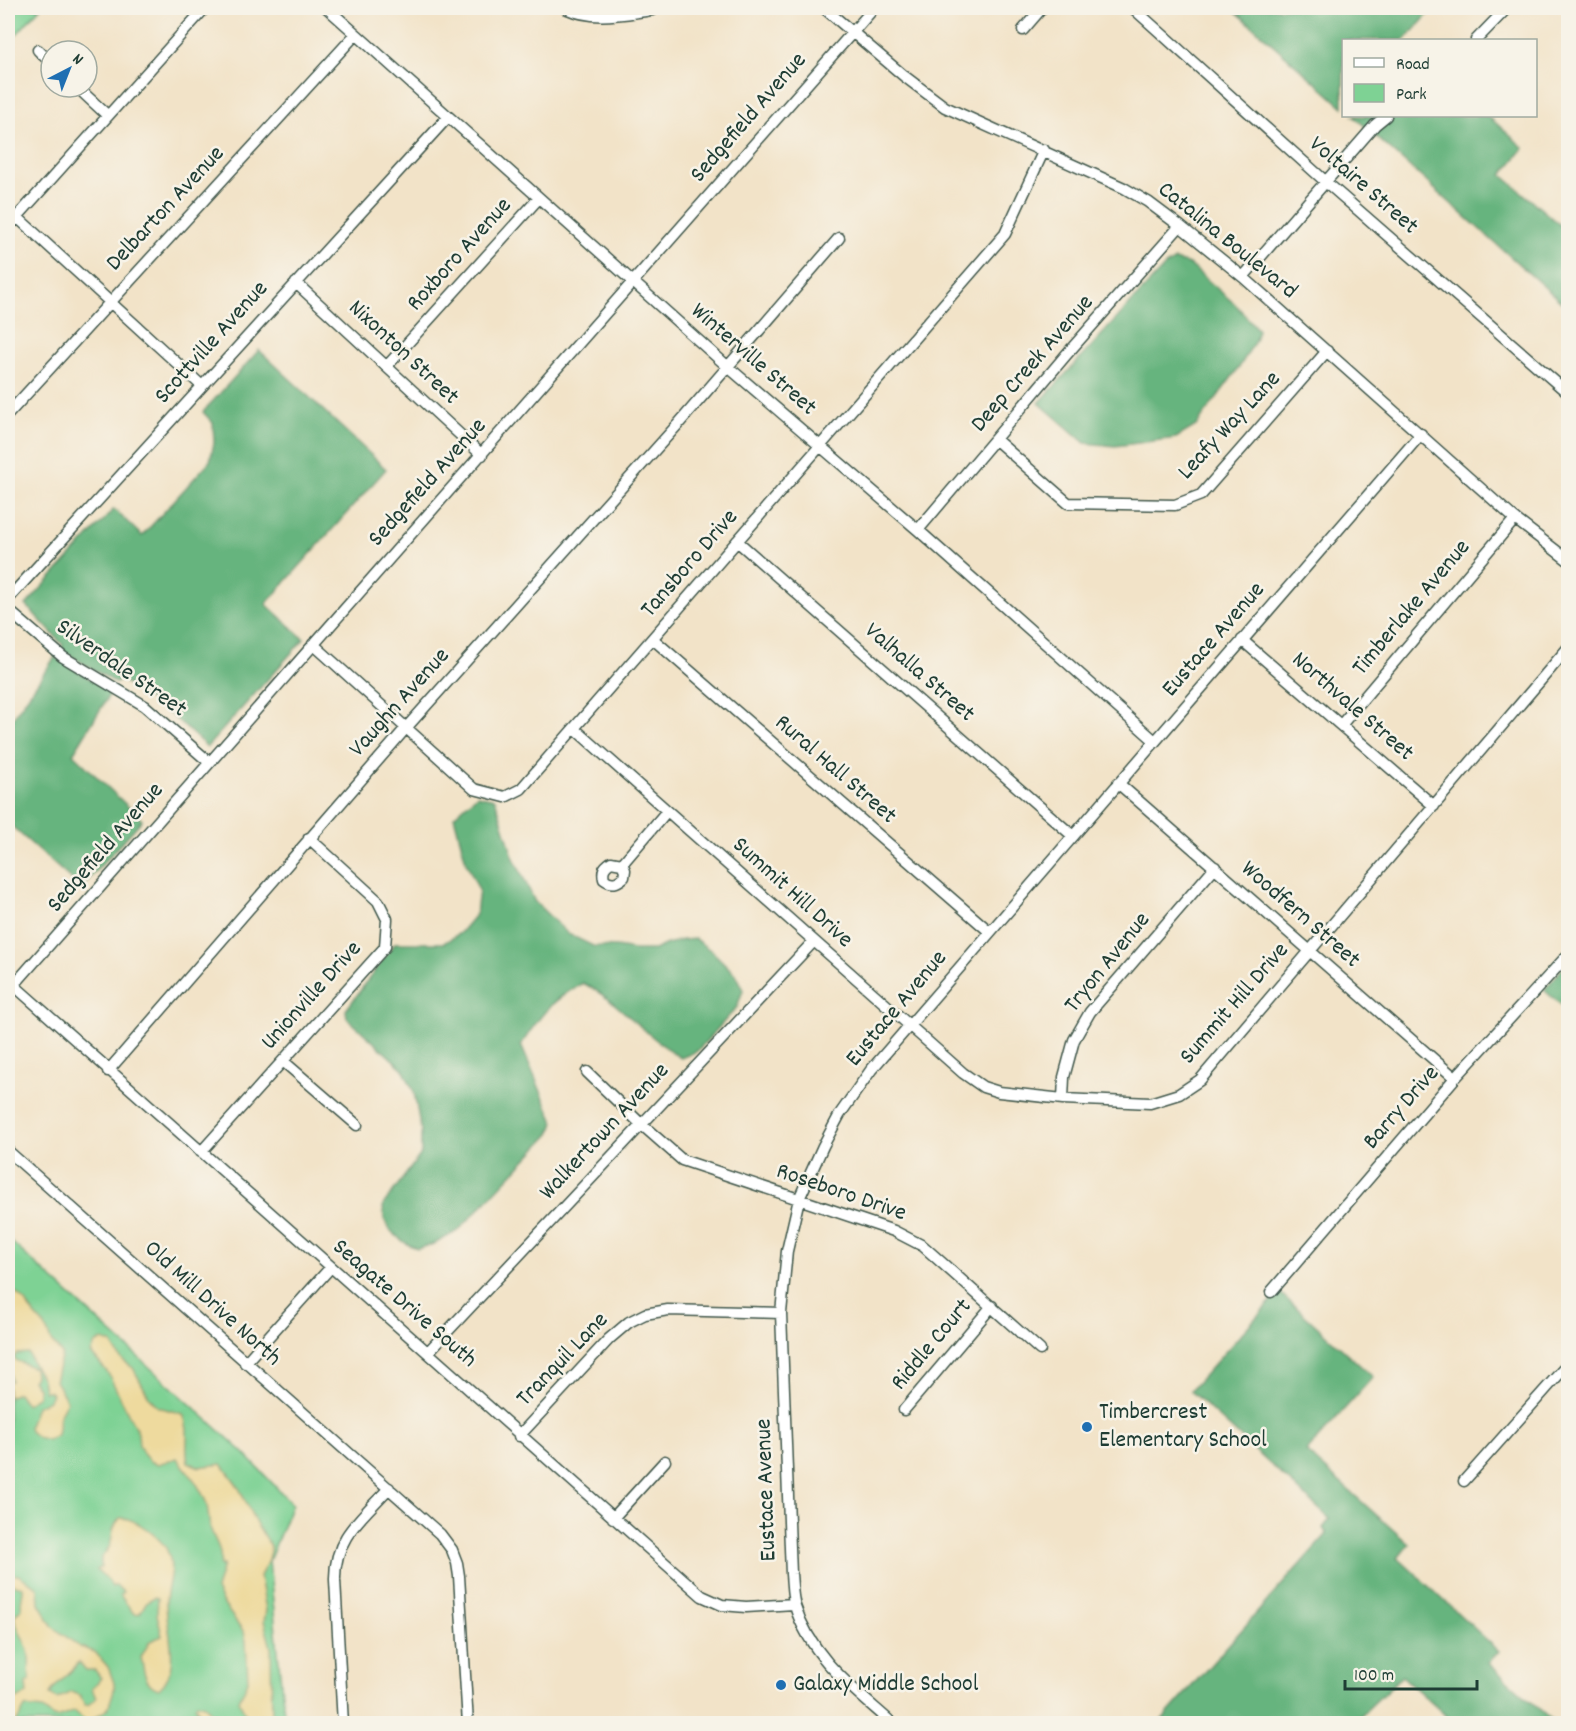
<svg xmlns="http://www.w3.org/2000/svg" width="1576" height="1731" viewBox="0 0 1576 1731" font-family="Dekko,sans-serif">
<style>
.green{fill:#7ed294;stroke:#4e8864;stroke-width:1.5}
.forest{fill:#66b47e;stroke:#427859;stroke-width:1.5}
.sand{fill:#eeda9e;stroke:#868c69;stroke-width:1.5;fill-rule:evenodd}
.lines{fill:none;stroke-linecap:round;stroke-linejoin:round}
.minor-casing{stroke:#3f564a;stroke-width:13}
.minor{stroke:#fff;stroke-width:10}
.poi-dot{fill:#1f6fb2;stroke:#f7f3e8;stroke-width:2}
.labels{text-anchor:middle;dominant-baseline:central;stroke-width:5;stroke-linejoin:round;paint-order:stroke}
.street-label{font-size:24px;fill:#1f3d34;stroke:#f7f3e8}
.poi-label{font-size:24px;fill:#1f3d34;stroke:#f7f3e8;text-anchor:start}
</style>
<rect width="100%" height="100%" fill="#f7f3e8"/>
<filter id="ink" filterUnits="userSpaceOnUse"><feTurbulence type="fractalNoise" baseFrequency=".0167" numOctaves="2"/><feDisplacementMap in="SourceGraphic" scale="12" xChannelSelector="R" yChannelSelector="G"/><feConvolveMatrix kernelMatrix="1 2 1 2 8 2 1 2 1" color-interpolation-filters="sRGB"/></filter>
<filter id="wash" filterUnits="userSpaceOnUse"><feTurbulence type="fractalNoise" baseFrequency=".008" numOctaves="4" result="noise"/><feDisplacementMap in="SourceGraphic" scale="24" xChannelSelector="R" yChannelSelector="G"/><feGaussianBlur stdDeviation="1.35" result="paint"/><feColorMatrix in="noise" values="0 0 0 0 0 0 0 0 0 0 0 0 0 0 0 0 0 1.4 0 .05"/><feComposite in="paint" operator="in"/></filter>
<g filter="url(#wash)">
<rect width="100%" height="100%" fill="#f2e3c8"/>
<!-- green -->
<path class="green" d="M 8,8 L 40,8 L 8,44 Z
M 8,1239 L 242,1451 L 292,1504 L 269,1561 L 285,1723 L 8,1723 Z"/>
<!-- forest -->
<path class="forest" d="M 1232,8 L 1434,8 L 1405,40 L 1344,40 L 1343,107 Z
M 1353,116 L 1379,116 L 1367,128 Z
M 1393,116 L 1488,116 L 1524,148 L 1502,175 L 1568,232 L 1568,308 L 1373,134 Z
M 1175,260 L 1189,264 L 1237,306 L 1258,330 L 1255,341 L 1240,366 L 1196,426 L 1176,438 L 1115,446 L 1085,443 L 1039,403 L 1165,266 Z
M 259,350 L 386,469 L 266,604 L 304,639 L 207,747 L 168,712 L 120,679 L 116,683 L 66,653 L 61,649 L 63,645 L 26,605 L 114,509 L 142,536 L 210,461 L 214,443 L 213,423 L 203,412 Z
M 55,657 L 111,692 L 73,754 L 142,820 L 81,888 L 8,823 L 8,725 Z
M 477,795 L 495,799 L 513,856 L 535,902 L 568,934 L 593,946 L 616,947 L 634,950 L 654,950 L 667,944 L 683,940 L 695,939 L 713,952 L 735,974 L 743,990 L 737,1007 L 712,1035 L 697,1051 L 681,1058 C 646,1037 620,1002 583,983 C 551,1000 540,1016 521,1045 L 554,1122 L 550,1134 L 458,1231 L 434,1244 L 417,1249 L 402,1241 L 390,1230 L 384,1219 L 383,1205 L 421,1154 L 421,1131 L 414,1092 L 403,1069 L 347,1018 L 346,1010 L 395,943 L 444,943 L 460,933 L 476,914 L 479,890 L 466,862 L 454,816 Z
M 1568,962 L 1568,1011 L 1544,990 Z
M 1279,1292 L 1373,1377 L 1306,1452 L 1409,1544 L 1398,1558 L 1499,1651 L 1488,1663 L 1555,1723 L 1454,1723 L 1402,1676 L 1353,1723 L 1159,1723 L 1327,1534 L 1323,1528 L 1330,1519 L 1190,1391 Z"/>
<!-- sand -->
<path class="sand" d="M 8,1286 L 26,1302 L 30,1309 L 45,1326 L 51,1341 L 62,1354 L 55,1381 L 67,1401 L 60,1414 L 57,1435 L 48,1440 L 37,1437 L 30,1431 L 29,1426 L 36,1407 L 49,1400 L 52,1394 L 49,1391 L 44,1391 L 42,1379 L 32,1362 L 28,1353 L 17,1354 L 14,1357 L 15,1360 L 34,1368 L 35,1376 L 32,1380 L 38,1388 L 38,1396 L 26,1404 L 18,1393 L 8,1397 L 8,1381 L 11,1381 L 8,1362 Z
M 102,1340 L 111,1343 L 121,1359 L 133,1368 L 149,1397 L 158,1407 L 183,1414 C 191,1432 184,1445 188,1462 L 199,1467 L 222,1464 L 238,1486 L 256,1524 L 271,1547 L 267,1563 L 260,1576 L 266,1610 L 264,1621 L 271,1648 L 272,1723 L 250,1723 L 239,1701 L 248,1681 L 246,1641 L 244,1632 L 222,1602 L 216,1590 L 223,1565 L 220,1566 C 222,1548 217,1546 211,1530 C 208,1521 209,1511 206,1502 C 200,1486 188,1471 177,1458 L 158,1464 L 151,1462 L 144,1455 L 139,1445 L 138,1433 L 108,1373 L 91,1353 L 95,1344 Z
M 120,1518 C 135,1517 165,1540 169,1555 C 174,1571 167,1585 166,1601 C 165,1626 183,1669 159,1689 C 144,1685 144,1670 141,1657 L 150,1641 L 162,1636 L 157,1614 L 158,1598 L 155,1597 L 147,1601 L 140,1613 L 134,1614 L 120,1595 L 123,1592 L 116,1585 L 112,1587 L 109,1581 L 97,1570 L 101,1567 L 101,1557 C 118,1542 106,1535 120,1518 Z
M 8,1574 L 18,1575 L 35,1585 L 38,1589 L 39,1603 L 53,1627 L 80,1647 L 95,1652 L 108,1667 L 114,1683 L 114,1690 L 108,1709 L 88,1722 L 74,1711 L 58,1718 L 53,1717 L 43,1709 L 25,1707 L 16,1723 L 8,1723 L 8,1703 L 27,1694 L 26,1683 L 30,1680 C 28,1670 31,1662 28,1651 C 25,1639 16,1629 14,1616 L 22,1608 C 19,1601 24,1595 23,1587 L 8,1583 ZM 79,1662 L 86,1670 L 95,1670 L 101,1678 L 92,1689 L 96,1698 L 88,1705 L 85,1705 L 80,1695 L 71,1692 L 57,1699 L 50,1695 C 53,1684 72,1673 79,1662 Z
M 197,1703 L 204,1705 L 213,1714 L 213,1723 L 206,1722 L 195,1706 Z"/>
</g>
<g filter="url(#ink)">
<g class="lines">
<defs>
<path id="minor" d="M 327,8 L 727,366 L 918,530 L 1155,741
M 565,8 C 594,21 622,14 652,10 L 656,8
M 824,8 L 904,76 L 945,107 L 1124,188 L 1148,202 L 1180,226 L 1243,277 L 1515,519 L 1568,560
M 1133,8 L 1326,182 L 1568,393
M 1023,30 L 1042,8
M 1476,40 L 1507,8
M 38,50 L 51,63
M 77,87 L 107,115
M 17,217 L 202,386
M 8,227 L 205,8
M 1243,277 L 1375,125 L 1386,116
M 296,283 L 482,455
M 387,366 L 539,198
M 8,414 L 356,34
M 996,440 L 1068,503 L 1175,505 L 1201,495 L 1327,351
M 918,530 L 1066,355 L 1180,226
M 737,541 L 1073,836
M 8,599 L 448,117
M 8,610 L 63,657 L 145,706 L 209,762
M 653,639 L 990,932
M 1242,640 L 1434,806
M 313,644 L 474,789 L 505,797 L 521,789 L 1005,234 L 1044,150
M 1341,725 L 1515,519
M 575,729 L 901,1018 L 963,1073 L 983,1087 L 999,1092 L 1063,1099 L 1150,1103 L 1179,1094 L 1200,1080 L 1568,648
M 1118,783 L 1455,1078
M 622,864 L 625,870 L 624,877 C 617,883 612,885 604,879 C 602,870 604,867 611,862 L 622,864 L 667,811
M 8,980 L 702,1596 L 722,1605 L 746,1607 L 794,1604
M 13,986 L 874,8
M 283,1061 L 357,1125
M 108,1071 L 406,728 L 680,422 L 839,238
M 587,1072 L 641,1124 L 682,1160 L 894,1231 L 923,1246 L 1040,1350
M 1063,1099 L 1064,1077 L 1074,1040 L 1090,1012 L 1215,867
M 8,1151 L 440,1534 L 452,1550 L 457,1563 L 459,1576 L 468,1724
M 201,1152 L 385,947 L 387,919 L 378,901 L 309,838
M 1271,1292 L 1455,1078 L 1568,955
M 428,1352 L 814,941
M 245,1363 L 331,1267
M 904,1410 L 992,1306
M 519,1436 L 609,1339 L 629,1322 L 645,1314 L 668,1310 L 781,1313
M 1464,1481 L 1568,1364
M 613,1518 L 665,1461
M 343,1724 L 335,1580 C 334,1537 362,1518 389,1488
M 893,1724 C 854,1689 811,1658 795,1606 C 792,1596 792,1584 791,1574 L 781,1313 L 787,1251 L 799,1199 L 823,1146 L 840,1114 L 871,1070 L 1421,434"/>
</defs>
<!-- minor casing -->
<use href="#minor" class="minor-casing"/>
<!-- minor -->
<use href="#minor" class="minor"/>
</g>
</g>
<!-- markers -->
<g class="poi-dot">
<circle cx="1087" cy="1427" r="6"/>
<circle cx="781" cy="1685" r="6"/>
</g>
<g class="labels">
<!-- street labels -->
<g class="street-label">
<text transform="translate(749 118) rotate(-49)">Sedgefield Avenue</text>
<text transform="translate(1363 186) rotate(41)">Voltaire Street</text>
<text transform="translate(166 209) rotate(-47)">Delbarton Avenue</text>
<text transform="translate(1227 241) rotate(39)">Catalina Boulevard</text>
<text transform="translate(460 255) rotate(-48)">Roxboro Avenue</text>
<text transform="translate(212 343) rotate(-48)">Scottville Avenue</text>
<text transform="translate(403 353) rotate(43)">Nixonton Street</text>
<text transform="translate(753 360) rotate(41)">Winterville Street</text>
<text transform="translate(1033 364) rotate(-49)">Deep Creek Avenue</text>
<text transform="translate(1230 426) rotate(-47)">Leafy Way Lane</text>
<text transform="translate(428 483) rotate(-48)">Sedgefield Avenue</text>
<text transform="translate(690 564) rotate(-49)">Tansboro Drive</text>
<text transform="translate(1412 608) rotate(-50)">Timberlake Avenue</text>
<text transform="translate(1214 640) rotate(-49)">Eustace Avenue</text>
<text transform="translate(121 669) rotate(35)">Silverdale Street</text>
<text transform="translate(919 673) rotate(41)">Valhalla Street</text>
<text transform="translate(400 703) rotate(-48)">Vaughn Avenue</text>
<text transform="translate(1352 707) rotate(41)">Northvale Street</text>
<text transform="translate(835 770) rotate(41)">Rural Hall Street</text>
<text transform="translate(106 848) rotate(-49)">Sedgefield Avenue</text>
<text transform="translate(792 893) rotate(42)">Summit Hill Drive</text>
<text transform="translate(1300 915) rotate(41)">Woodfern Street</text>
<text transform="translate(1108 963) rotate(-51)">Tryon Avenue</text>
<text transform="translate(312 996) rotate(-48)">Unionville Drive</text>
<text transform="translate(1235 1004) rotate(-49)">Summit Hill Drive</text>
<text transform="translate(897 1009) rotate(-50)">Eustace Avenue</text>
<text transform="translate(1402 1108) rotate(-49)">Barry Drive</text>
<text transform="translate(605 1132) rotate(-47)">Walkertown Avenue</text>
<text transform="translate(841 1193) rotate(19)">Roseboro Drive</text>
<text transform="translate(212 1304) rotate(42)">Old Mill Drive North</text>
<text transform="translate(404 1304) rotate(41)">Seagate Drive South</text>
<text transform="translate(932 1345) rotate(-50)">Riddle Court</text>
<text transform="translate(563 1360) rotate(-46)">Tranquil Lane</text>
<text transform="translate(767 1490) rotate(-92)">Eustace Avenue</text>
</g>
<!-- poi labels -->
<g class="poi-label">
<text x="1099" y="1413">Timbercrest<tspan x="1099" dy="28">Elementary School</tspan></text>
<text x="793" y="1685">Galaxy Middle School</text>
</g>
</g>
<!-- margin -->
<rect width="1576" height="1731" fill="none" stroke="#f7f3e8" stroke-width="30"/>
<!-- legend -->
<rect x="1342" y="39" width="195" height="78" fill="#f7f3e8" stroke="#a1aaa0" stroke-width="1.5"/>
<rect x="1354" y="58" width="30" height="9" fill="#ffffff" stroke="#a1aaa0" stroke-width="1.5"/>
<text x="1396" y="69" font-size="18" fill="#1f3d34">Road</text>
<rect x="1354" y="84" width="30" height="18" fill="#7ed294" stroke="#a1aaa0" stroke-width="1.5"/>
<text x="1396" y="99" font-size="18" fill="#1f3d34">Park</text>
<!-- north arrow -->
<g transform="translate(69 69) rotate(42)"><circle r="28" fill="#f7f3e8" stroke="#a1aaa0" stroke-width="1.5"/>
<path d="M0-4.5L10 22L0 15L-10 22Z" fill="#1f6fb2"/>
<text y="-9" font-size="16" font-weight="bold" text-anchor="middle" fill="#1f3d34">N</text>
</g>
<!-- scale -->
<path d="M1345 1680v9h132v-9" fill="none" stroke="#1f3d34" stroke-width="3"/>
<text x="1354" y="1680" font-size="18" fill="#1f3d34" stroke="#f7f3e8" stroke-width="4.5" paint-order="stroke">100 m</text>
</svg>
